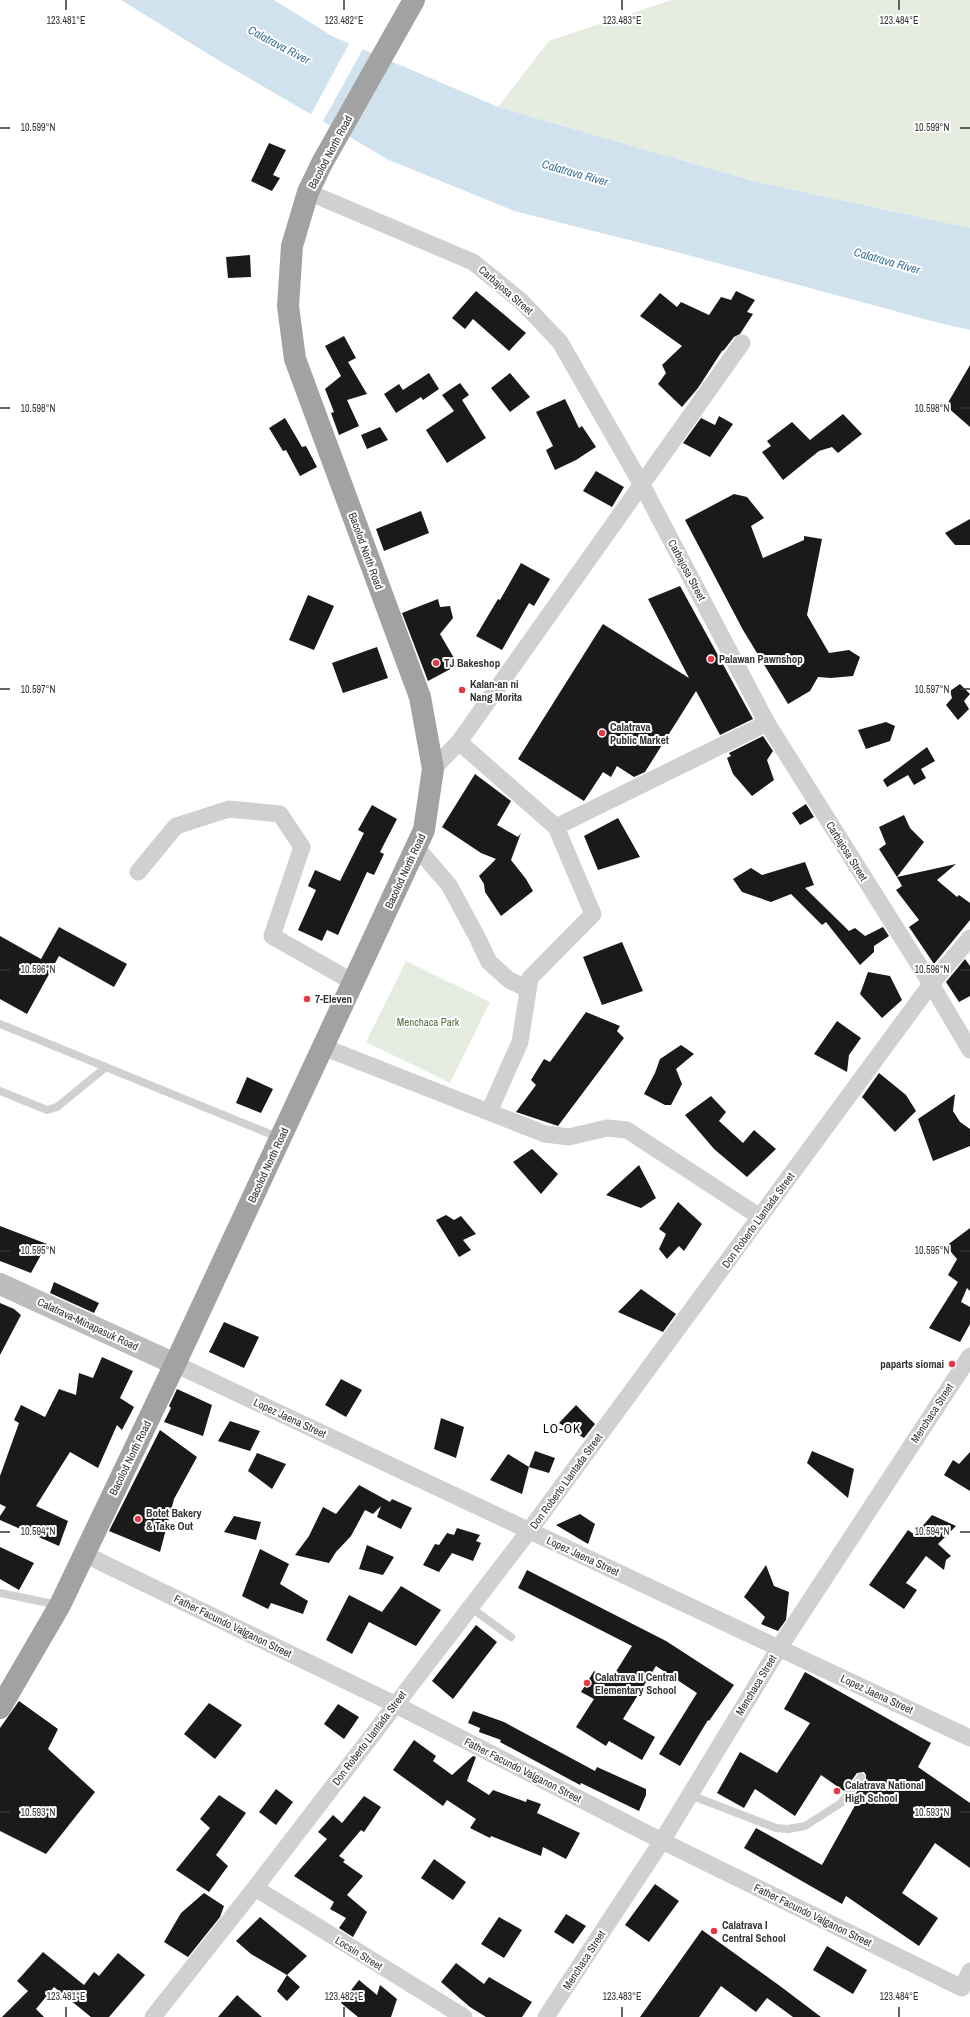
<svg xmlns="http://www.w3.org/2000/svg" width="970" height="2017" viewBox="0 0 970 2017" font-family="'Archivo Narrow',sans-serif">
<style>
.green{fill:#e6ecdf}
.water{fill:#cfe2ee}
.pier{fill:#fff}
.building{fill:#1a1a1a}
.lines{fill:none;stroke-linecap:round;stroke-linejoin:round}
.service{stroke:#d0d0d0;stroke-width:8}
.minor{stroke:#d0d0d0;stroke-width:17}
.secondary{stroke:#bdbdbd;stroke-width:22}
.trunk{stroke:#a2a2a2;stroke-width:22}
.ticks{fill:none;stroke:#333;stroke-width:1.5}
.poi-dot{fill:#e63946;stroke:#fff;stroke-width:1.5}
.labels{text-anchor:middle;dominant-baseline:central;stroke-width:4;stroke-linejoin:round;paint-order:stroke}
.street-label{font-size:11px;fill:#333;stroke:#fff}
.poi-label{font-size:11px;font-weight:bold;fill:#333;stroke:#fff;text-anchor:start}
.park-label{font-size:11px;fill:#56703f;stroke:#fff}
.water-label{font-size:12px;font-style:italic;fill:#3f7597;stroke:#fff}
.quarter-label{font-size:13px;letter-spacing:1px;fill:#000;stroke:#fff}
.ticks-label{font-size:10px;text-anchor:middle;fill:#333;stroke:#fff;stroke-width:4;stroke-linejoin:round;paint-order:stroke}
</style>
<rect width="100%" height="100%" fill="#fff"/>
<!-- green -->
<path class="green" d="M 672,0 L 970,0 L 970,228 L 753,181 L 498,107 L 549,41 Z
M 406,961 L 490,1002 L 450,1083 L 366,1042 Z"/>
<!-- water -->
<path class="water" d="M 121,0 L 274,0 L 332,36 L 498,107 L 753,181 L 970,228 L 970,330 L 939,323 L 673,251 L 514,211 L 389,160 L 218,60 Z"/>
<!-- pier -->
<path class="pier" d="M 350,42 L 364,47 L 322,123 L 310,116 Z"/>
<!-- building -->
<path class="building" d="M 269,143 L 286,150 L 273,175 L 280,178 L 272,191 L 251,181 Z
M 250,255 L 251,277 L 228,278 L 226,257 Z
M 476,291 L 526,333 L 509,351 L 473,319 L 465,329 L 452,318 Z
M 736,291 L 755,300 L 747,312 L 753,314 L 740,334 L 734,337 L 724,350 L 722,351 L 698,388 L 682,407 L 658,384 L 666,373 L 662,365 L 682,346 L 640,316 L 660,293 L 677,307 L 681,302 L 709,315 L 721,297 L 731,300 Z
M 344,336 L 356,358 L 348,362 L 367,394 L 347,400 L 359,426 L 339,435 L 331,413 L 334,412 L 325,389 L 341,376 L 325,346 Z
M 970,365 L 970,427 L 946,406 Z
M 429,373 L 439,389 L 423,400 L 421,397 L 396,413 L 384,394 L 399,384 L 403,390 Z
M 510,373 L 530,397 L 510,412 L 491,388 Z
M 460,383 L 469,395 L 462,400 L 486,438 L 447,463 L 426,430 L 454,411 L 442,395 Z
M 565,399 L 579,428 L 582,426 L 596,447 L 576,460 L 555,470 L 546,450 L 553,446 L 536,412 Z
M 843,414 L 862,434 L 838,453 L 832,447 L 819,451 L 783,480 L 762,452 L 771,446 L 767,441 L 792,422 L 810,440 Z
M 719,416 L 733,424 L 710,457 L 683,443 L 701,418 L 715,425 Z
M 285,418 L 302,447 L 306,446 L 317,467 L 300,476 L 286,450 L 283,451 L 269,428 Z
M 380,427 L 388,440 L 367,449 L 361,435 Z
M 596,471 L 624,487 L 612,507 L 583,491 Z
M 734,494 L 747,497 L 764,518 L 751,526 L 763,558 L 804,540 L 804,536 L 822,539 L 807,615 L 829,653 L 849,650 L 860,657 L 853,676 L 831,678 L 818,677 L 810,691 L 788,704 L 743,630 L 685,520 Z
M 421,511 L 429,533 L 384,551 L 376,529 Z
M 970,519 L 970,545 L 955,545 L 945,533 Z
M 521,563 L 550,579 L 534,606 L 529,603 L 502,650 L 476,636 L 498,599 L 500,600 Z
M 680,586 L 753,719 L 720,735 L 696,691 L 645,772 L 634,777 L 617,766 L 611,777 L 603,772 L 584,801 L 518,759 L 603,624 L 689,678 L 648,599 Z
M 308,595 L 334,606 L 314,650 L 289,640 Z
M 438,599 L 440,607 L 450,606 L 453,618 L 440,634 L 458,665 L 428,681 L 402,613 Z
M 377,647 L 388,678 L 343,693 L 332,663 Z
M 960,684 L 970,694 L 964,701 L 969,709 L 958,720 L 946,705 L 952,698 L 950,691 Z
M 886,722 L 895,726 L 890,741 L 866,749 L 858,730 Z
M 763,736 L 773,751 L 767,760 L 774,780 L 752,796 L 733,774 L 727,758 L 731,756 L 729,753 Z
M 927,747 L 935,761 L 921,769 L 926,778 L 914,785 L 908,775 L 887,787 L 883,780 Z
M 475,774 L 511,801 L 497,825 L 518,837 L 521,833 L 511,860 L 526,879 L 533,891 L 501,916 L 485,892 L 484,884 L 479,876 L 496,859 L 481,853 L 442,827 Z
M 806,804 L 814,817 L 800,825 L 792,813 Z
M 372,805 L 397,819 L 380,852 L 384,854 L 374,875 L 367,872 L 338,935 L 327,930 L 322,941 L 298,930 L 316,890 L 308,886 L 315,870 L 340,881 L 364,833 L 358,830 Z
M 904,815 L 910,828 L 924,842 L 897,877 L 879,849 L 886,844 L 879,827 Z
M 618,818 L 640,857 L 598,870 L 584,836 Z
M 805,862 L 814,885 L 805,888 L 849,931 L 855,928 L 865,936 L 883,927 L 889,936 L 874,946 L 874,952 L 860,965 L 826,922 L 822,925 L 791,894 L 771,902 L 742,892 L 733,879 L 751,868 L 762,875 Z
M 956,864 L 937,880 L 957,897 L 959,895 L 970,903 L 970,920 L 934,964 L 909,927 L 919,920 L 896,890 L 902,886 L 897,877 Z
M 59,927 L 127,964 L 114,987 L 59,956 L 27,1014 L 0,999 L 0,936 L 41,959 Z
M 622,942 L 643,991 L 602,1005 L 583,957 Z
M 965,959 L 970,966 L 970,996 L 959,1002 L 946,982 Z
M 868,972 L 890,976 L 902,1000 L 882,1018 L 860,994 Z
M 586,1012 L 620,1026 L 617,1031 L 624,1038 L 558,1126 L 516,1112 L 536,1085 L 531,1080 L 544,1059 L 550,1062 Z
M 837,1021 L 861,1038 L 849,1055 L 847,1072 L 814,1054 Z
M 681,1045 L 694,1054 L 676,1069 L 682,1084 L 671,1105 L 665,1105 L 644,1094 L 655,1073 L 660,1059 Z
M 879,1073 L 906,1095 L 916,1111 L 895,1132 L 862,1097 Z
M 247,1077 L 273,1089 L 261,1113 L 236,1103 Z
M 955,1094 L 953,1111 L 960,1122 L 970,1129 L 970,1146 L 933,1161 L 918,1119 Z
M 711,1096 L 726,1112 L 719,1121 L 743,1143 L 754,1130 L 776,1149 L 747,1177 L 714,1149 L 685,1115 Z
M 532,1149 L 558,1174 L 541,1194 L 513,1162 Z
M 639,1165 L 656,1198 L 641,1208 L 606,1195 Z
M 678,1202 L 702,1224 L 684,1251 L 679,1246 L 667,1259 L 659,1249 L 666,1234 L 659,1229 Z
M 446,1215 L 454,1220 L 461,1216 L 476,1234 L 463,1240 L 471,1250 L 459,1257 L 436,1220 Z
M 0,1226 L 47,1244 L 31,1273 L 0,1261 Z
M 970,1228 L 970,1291 L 967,1288 L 961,1302 L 970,1307 L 970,1324 L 960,1342 L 929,1328 L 958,1282 L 948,1275 L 957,1259 L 946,1246 Z
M 54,1282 L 99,1303 L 94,1313 L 50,1293 Z
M 641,1289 L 676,1314 L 663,1332 L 618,1312 Z
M 0,1303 L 14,1309 L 21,1315 L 0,1355 Z
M 224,1322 L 259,1337 L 244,1368 L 209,1352 Z
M 102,1357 L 133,1371 L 120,1398 L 134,1407 L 122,1430 L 117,1425 L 98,1468 L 70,1452 L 36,1506 L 68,1521 L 59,1546 L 0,1520 L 0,1516 L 6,1507 L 0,1504 L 0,1476 L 19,1423 L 14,1420 L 21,1405 L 45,1417 L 59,1389 L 76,1395 L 79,1373 L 93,1378 Z
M 341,1379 L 362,1390 L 346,1417 L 325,1405 Z
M 177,1389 L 212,1405 L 203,1436 L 164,1422 L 171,1408 L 169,1406 Z
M 576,1405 L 595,1424 L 584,1438 L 559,1423 Z
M 441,1418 L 464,1427 L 456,1458 L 434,1449 Z
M 230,1421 L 260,1431 L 250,1451 L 218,1441 Z
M 160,1430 L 197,1457 L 174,1499 L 160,1552 L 109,1531 Z
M 535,1451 L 555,1458 L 549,1473 L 529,1467 Z
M 812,1451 L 854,1469 L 848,1498 L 807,1463 Z
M 970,1452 L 970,1491 L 944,1475 L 953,1460 L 959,1464 Z
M 257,1453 L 286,1464 L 272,1489 L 248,1471 Z
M 508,1454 L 529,1467 L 522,1494 L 490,1480 Z
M 359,1485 L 390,1502 L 392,1499 L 412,1508 L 401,1529 L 377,1517 L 381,1506 L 373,1514 L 365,1510 L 351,1536 L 336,1552 L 329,1563 L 295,1555 L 309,1536 L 323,1507 L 336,1514 Z
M 580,1514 L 595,1524 L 588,1544 L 556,1525 Z
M 932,1515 L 956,1526 L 938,1544 L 951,1556 L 946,1560 L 944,1570 L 926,1556 L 906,1583 L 917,1590 L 904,1609 L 869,1585 L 908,1530 L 915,1535 Z
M 234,1516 L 261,1522 L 256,1540 L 224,1532 Z
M 457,1528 L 480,1535 L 476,1541 L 481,1543 L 473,1561 L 452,1553 L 439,1572 L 423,1565 L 435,1544 L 439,1545 L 447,1533 L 454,1535 Z
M 367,1545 L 394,1557 L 383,1575 L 359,1569 Z
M 0,1547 L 34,1563 L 19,1590 L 0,1579 Z
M 260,1549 L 289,1564 L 280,1584 L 308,1601 L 303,1614 L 271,1603 L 268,1609 L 242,1596 Z
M 766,1565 L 774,1586 L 789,1592 L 786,1620 L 778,1631 L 761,1624 L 765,1617 L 744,1597 Z
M 527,1570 L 666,1641 L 734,1685 L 709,1721 L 708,1720 L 680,1766 L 659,1754 L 697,1693 L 656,1666 L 623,1719 L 655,1737 L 642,1760 L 609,1741 L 606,1746 L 576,1727 L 594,1699 L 581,1692 L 594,1671 L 610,1681 L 632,1646 L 518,1588 Z
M 401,1586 L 441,1610 L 416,1646 L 369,1622 L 352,1654 L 326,1640 L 349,1595 L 382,1612 Z
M 476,1625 L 497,1642 L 453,1699 L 432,1681 Z
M 805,1672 L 931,1743 L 918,1767 L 970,1803 L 970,1868 L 935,1843 L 902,1893 L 938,1918 L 919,1946 L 846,1896 L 842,1904 L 744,1848 L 756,1828 L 822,1865 L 858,1800 L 853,1797 L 866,1780 L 866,1775 L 864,1772 L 857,1773 L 844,1791 L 821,1775 L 795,1816 L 755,1789 L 744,1808 L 717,1793 L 740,1752 L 777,1773 L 810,1723 L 784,1709 Z
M 19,1701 L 58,1729 L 48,1749 L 95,1792 L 46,1854 L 0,1831 L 0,1728 Z
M 209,1703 L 242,1725 L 215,1759 L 184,1734 Z
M 338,1704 L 359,1717 L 344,1739 L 324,1724 Z
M 473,1711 L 504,1722 L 595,1771 L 597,1767 L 646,1789 L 646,1795 L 639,1811 L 581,1783 L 580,1785 L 500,1742 L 501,1740 L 479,1732 L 480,1728 L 468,1723 Z
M 414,1740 L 436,1756 L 433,1761 L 452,1775 L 473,1756 L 476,1757 L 467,1781 L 489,1795 L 493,1790 L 526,1802 L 527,1799 L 541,1804 L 537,1813 L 580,1833 L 566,1859 L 543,1847 L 541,1856 L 491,1836 L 490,1838 L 470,1828 L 476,1819 L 447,1800 L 443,1806 L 393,1770 Z
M 276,1789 L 293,1802 L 276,1825 L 259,1812 Z
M 219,1795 L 246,1813 L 216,1855 L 228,1866 L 209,1892 L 176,1870 L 210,1828 L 200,1819 Z
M 364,1796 L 381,1807 L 364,1832 L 361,1830 L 339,1856 L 345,1860 L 343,1862 L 363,1876 L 347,1895 L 367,1912 L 353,1937 L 339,1928 L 346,1918 L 330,1909 L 334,1902 L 294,1876 L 327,1839 L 318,1832 L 333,1815 L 342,1823 Z
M 434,1859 L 466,1882 L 453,1900 L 421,1878 Z
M 655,1884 L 679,1901 L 649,1942 L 625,1925 Z
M 204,1893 L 224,1906 L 220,1917 L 188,1957 L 164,1942 L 181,1913 Z
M 566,1914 L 586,1926 L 573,1944 L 554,1932 Z
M 260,1917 L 307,1956 L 287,1975 L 251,1954 L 236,1941 Z
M 499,1917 L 522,1930 L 504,1958 L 481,1944 Z
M 702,1930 L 780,1986 L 821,2017 L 793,2017 L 767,1998 L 756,2012 L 721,1986 L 699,2017 L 640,2017 Z
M 827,1946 L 867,1970 L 853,1994 L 813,1970 Z
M 43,1952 L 84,1985 L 94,1972 L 99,1976 L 118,1953 L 145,1975 L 109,2017 L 91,2017 L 54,1987 L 36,2009 L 44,2017 L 2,2017 L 28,1991 L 17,1981 Z
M 456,1963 L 484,1984 L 489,1977 L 532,2002 L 522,2017 L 486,2017 L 470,2007 L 441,1982 Z
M 287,1975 L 300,1987 L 287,2001 L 277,1991 Z
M 359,1980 L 377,1995 L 380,1985 L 397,1999 L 391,2017 L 358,2017 L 341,2003 Z
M 237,1995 L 262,2017 L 218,2017 Z"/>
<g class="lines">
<!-- service -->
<path class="service" d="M 0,1024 L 280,1138
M 0,1091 L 47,1110 L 57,1107 L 106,1067
M 0,1593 L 58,1605
M 470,1607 L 511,1637
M 690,1795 L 776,1828 L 788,1829 L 805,1826 L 841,1803 L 861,1777"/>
<!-- minor -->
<path class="minor" d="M 308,192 L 473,262 L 521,301 L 560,342 L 642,485 L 767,723 L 931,984 L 970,1050
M 459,742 L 742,343
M 433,769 L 459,742 L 556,827 L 767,723
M 416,847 L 449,885 L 477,937 L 489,962 L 509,980 L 528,989
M 138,872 L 176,826 L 229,809 L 280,814 L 302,847 L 272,936 L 353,982
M 323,1047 L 545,1134 L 569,1137 L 607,1128 L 627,1130 L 760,1217
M 489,1112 L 520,1042 L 530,978 L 593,914 L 556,827
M 175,1364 L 970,1738
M 84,1554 L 394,1704 L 662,1841 L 962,1988 L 970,1971
M 255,1888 L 464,2017
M 153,2017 L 255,1888 L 529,1531 L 931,984 L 970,938
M 546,2017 L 662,1841 L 779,1648 L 970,1356"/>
<!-- secondary -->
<path class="secondary" d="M 0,1284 L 175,1364"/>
<!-- trunk -->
<path class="trunk" d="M 0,1708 L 60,1605 L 175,1364 L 424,830 L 433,769 L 420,697 L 295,359 L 288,306 L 292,246 L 308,192 L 322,163 L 414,0"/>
</g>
<!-- ticks -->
<path class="ticks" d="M 66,0 L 66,10M 344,0 L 344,10M 622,0 L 622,10M 899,0 L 899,10M 0,128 L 10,128M 960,128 L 970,128M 0,408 L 10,408M 960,408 L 970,408M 0,689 L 10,689M 960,689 L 970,689M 0,970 L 10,970M 960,970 L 970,970M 0,1251 L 10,1251M 960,1251 L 970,1251M 0,1532 L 10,1532M 960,1532 L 970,1532M 0,1812 L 10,1812M 960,1812 L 970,1812M 66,2007 L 66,2017M 344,2007 L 344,2017M 622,2007 L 622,2017M 899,2007 L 899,2017"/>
<!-- markers -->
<g class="poi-dot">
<circle cx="711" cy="659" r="4"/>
<circle cx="436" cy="663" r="4"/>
<circle cx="462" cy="690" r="4"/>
<circle cx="602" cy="733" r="4"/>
<circle cx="307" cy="999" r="4"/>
<circle cx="952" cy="1364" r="4"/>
<circle cx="138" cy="1519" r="4"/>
<circle cx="587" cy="1683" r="4"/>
<circle cx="837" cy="1791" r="4"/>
<circle cx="714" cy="1931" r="4"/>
</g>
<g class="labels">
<!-- street labels -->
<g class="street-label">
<text transform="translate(330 152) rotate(-62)">Bacolod North Road</text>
<text transform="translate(506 290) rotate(41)">Carbajosa Street</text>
<text transform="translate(366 551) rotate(70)">Bacolod North Road</text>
<text transform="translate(687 570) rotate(62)">Carbajosa Street</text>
<text transform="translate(847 851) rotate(58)">Carbajosa Street</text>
<text transform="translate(405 871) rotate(-65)">Bacolod North Road</text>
<text transform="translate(268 1165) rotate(-65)">Bacolod North Road</text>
<text transform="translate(758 1220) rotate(-54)">Don Roberto Llantada Street</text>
<text transform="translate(88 1324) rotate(25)">Calatrava-Minapasuk Road</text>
<text transform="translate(932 1413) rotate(-57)">Menchaca Street</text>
<text transform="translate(290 1418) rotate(25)">Lopez Jaena Street</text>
<text transform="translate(130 1458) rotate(-64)">Bacolod North Road</text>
<text transform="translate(566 1481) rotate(-54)">Don Roberto Llantada Street</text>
<text transform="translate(583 1556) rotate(25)">Lopez Jaena Street</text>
<text transform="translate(233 1626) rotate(26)">Father Facundo Valganon Street</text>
<text transform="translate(756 1685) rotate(-59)">Menchaca Street</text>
<text transform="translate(877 1694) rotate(25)">Lopez Jaena Street</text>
<text transform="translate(369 1738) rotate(-53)">Don Roberto Llantada Street</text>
<text transform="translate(523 1770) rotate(27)">Father Facundo Valganon Street</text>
<text transform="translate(813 1915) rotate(26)">Father Facundo Valganon Street</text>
<text transform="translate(359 1953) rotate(32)">Locsin Street</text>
<text transform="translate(584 1960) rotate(-57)">Menchaca Street</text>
</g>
<!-- poi labels -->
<g class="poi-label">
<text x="719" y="659">Palawan Pawnshop</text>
<text x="444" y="663">TJ Bakeshop</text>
<text x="470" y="684">Kalan-an ni<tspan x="470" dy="13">Nang Morita</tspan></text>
<text x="610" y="727">Calatrava<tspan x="610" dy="13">Public Market</tspan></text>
<text x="315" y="999">7-Eleven</text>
<text x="944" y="1364" text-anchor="end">paparts siomai</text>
<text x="146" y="1513">Botet Bakery<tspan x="146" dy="13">&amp; Take Out</tspan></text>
<text x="595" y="1677">Calatrava II Central<tspan x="595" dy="13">Elementary School</tspan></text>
<text x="845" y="1785">Calatrava National<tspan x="845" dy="13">High School</tspan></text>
<text x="722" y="1925">Calatrava I<tspan x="722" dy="13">Central School</tspan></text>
</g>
<!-- park labels -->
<g class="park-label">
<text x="428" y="1022">Menchaca Park</text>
</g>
<!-- water labels -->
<g class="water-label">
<text transform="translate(279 45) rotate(28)">Calatrava River</text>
<text transform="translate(575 173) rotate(16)">Calatrava River</text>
<text transform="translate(887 261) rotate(16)">Calatrava River</text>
</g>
<!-- quarter labels -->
<g class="quarter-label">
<text x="562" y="1428">LO-OK</text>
</g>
</g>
<g class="ticks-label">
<text x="66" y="24">123.481°E</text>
<text x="344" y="24">123.482°E</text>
<text x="622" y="24">123.483°E</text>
<text x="899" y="24">123.484°E</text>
<text x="38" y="131">10.599°N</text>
<text x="932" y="131">10.599°N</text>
<text x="38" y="412">10.598°N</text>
<text x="932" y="412">10.598°N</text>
<text x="38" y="693">10.597°N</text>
<text x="932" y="693">10.597°N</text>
<text x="38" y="973">10.596°N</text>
<text x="932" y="973">10.596°N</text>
<text x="38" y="1254">10.595°N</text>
<text x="932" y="1254">10.595°N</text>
<text x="38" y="1535">10.594°N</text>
<text x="932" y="1535">10.594°N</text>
<text x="38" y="1816">10.593°N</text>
<text x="932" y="1816">10.593°N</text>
<text x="66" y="2000">123.481°E</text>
<text x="344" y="2000">123.482°E</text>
<text x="622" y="2000">123.483°E</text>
<text x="899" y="2000">123.484°E</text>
</g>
</svg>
